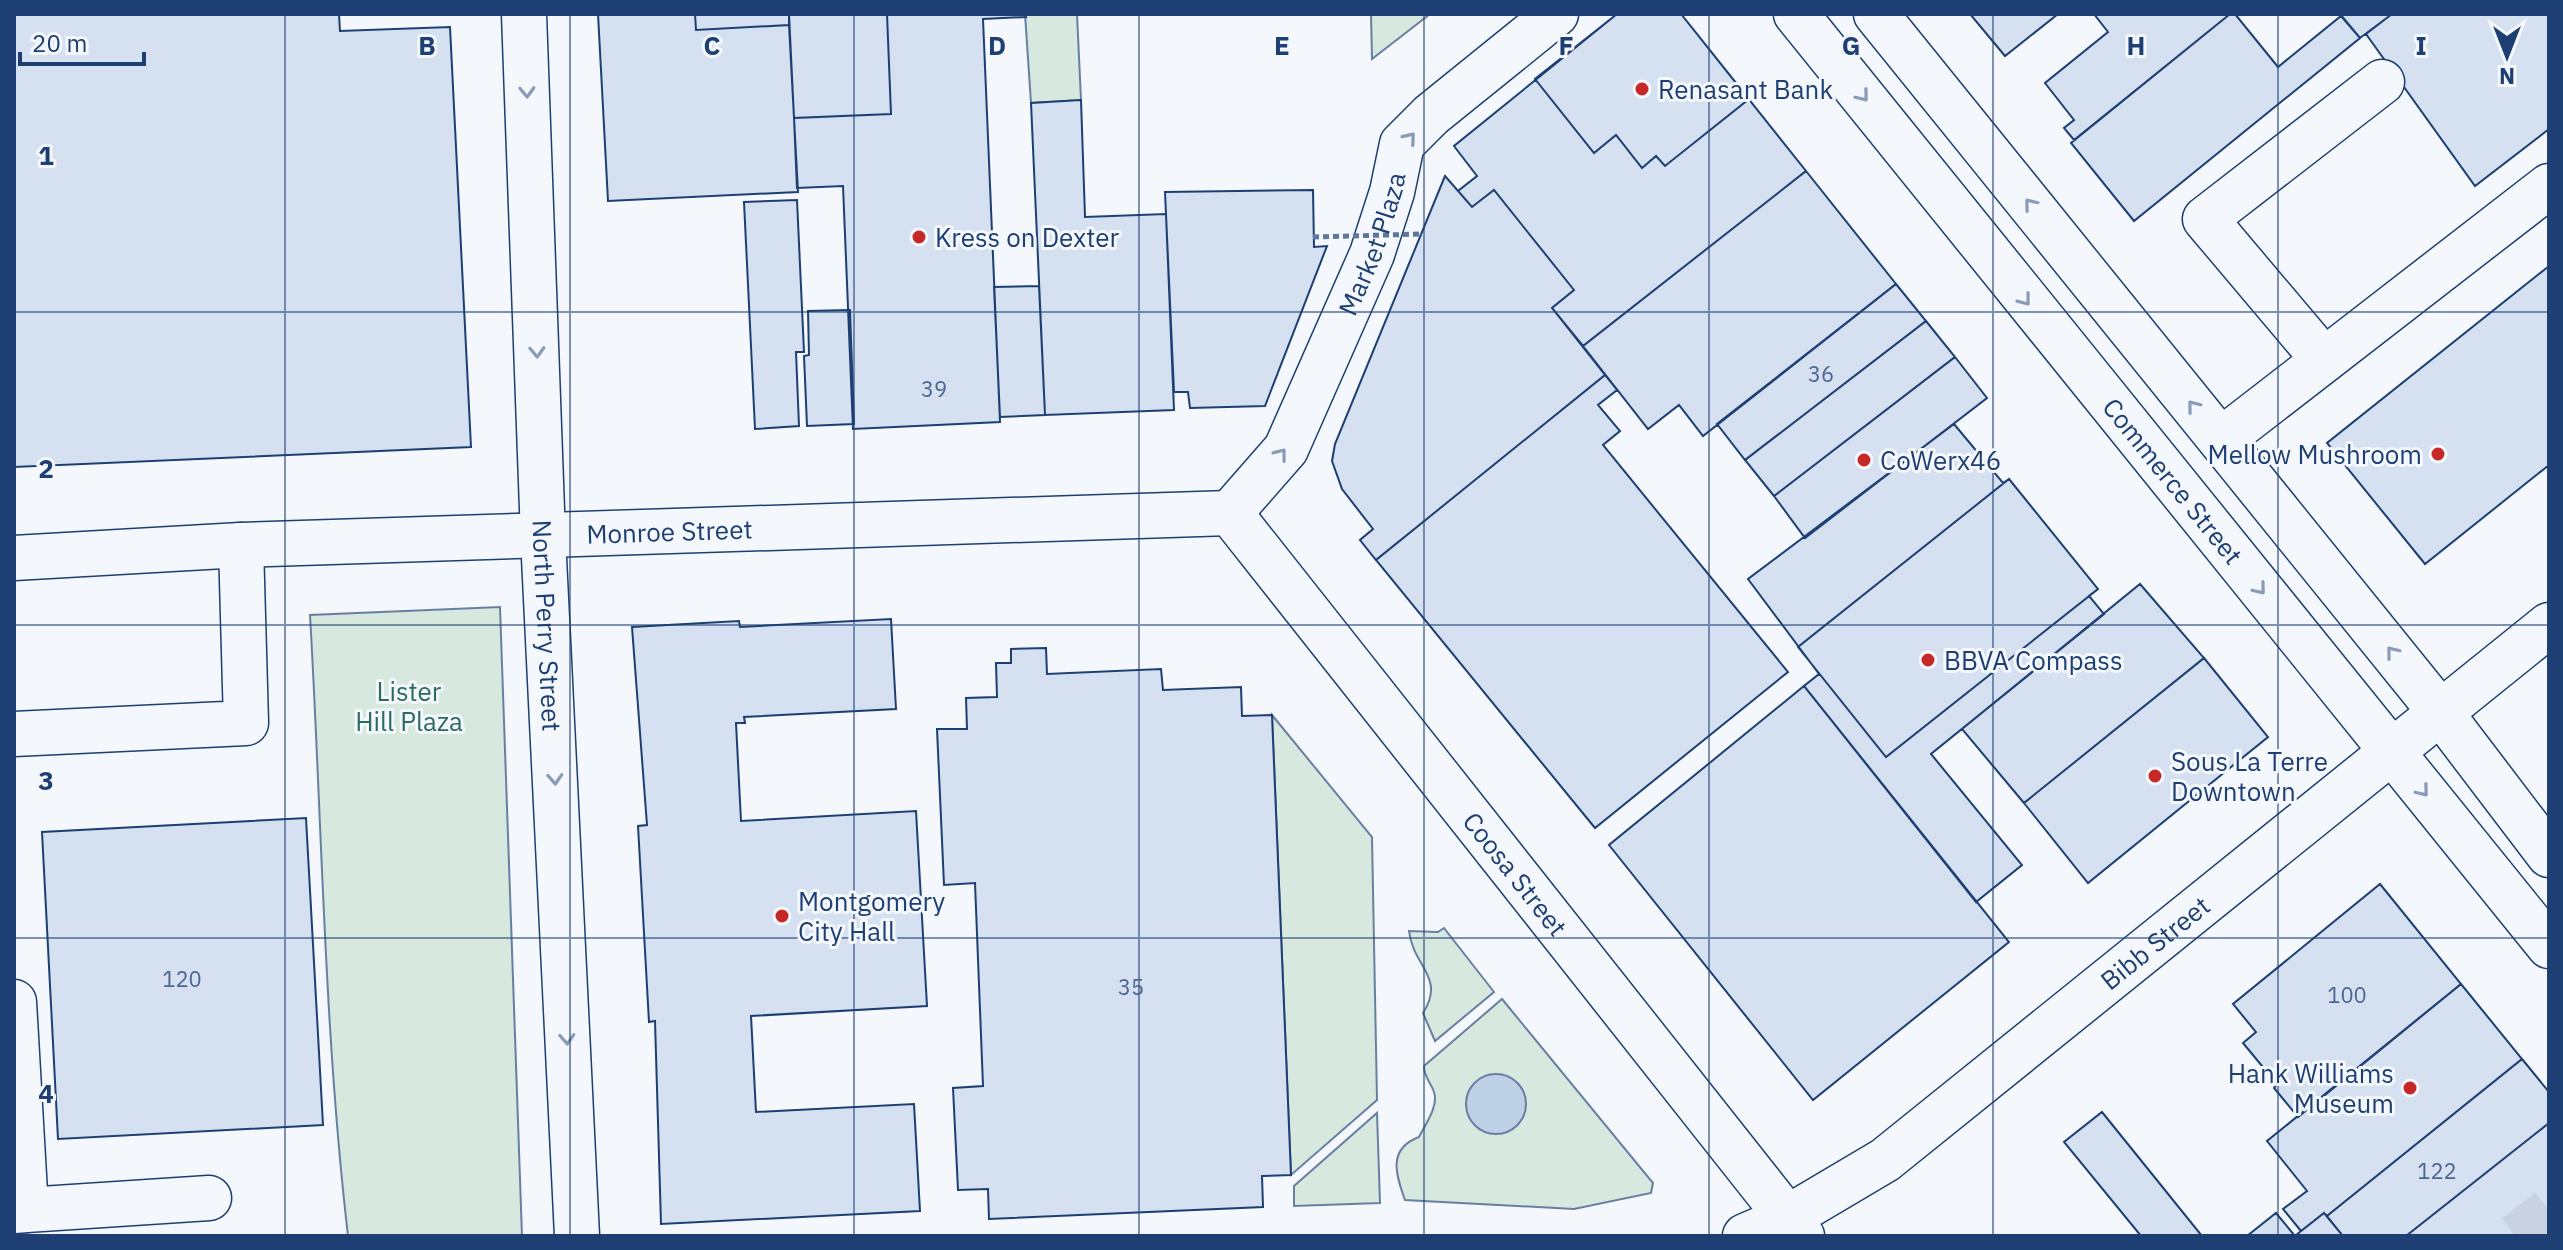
<svg xmlns="http://www.w3.org/2000/svg" width="2563" height="1250" viewBox="0 0 2563 1250" font-family="'IBM Plex Sans',sans-serif">
<style>
.green{fill:#d7e8df;stroke:#687fa3;stroke-width:2}
.water{fill:#bed0e5;stroke:#687fa3;stroke-width:2}
.building{fill:#d5e0f0;stroke:#1d3f73;stroke-width:2}
.lines{fill:none;stroke-linecap:round;stroke-linejoin:round}
.minor-tunnel{stroke:#c9d2e0;stroke-width:44;stroke-dasharray:44 22;stroke-linecap:butt}
.minor-casing{stroke:#1d3f73;stroke-width:47}
.major-casing{stroke:#1d3f73;stroke-width:47}
.minor{stroke:#f4f7fb;stroke-width:44}
.major{stroke:#f4f7fb;stroke-width:44}
.path-bridge{stroke:#5e769c;stroke-width:5;stroke-dasharray:6 4;stroke-linecap:butt}
.oneway{stroke:#889bb7}
.grid{fill:none;stroke:#1d3f73;stroke-width:2;stroke-opacity:0.55}
.poi-dot{fill:#c62828;stroke:#f4f7fb;stroke-width:3}
.labels{text-anchor:middle;dominant-baseline:central;stroke-width:6;stroke-linejoin:round;paint-order:stroke}
.number-label{font-size:22px;fill:#4b6792}
.poi-label{font-size:26px;fill:#1d3f73;stroke:#f4f7fb;text-anchor:start}
.street-label{font-size:26px;fill:#1d3f73;stroke:#f4f7fb}
.park-label{font-size:26px;fill:#2c6c60;stroke:#f4f7fb}
.grid-label{font-size:26px;text-anchor:middle;font-weight:bold;fill:#1d3f73;stroke:#f4f7fb;stroke-width:6;stroke-linejoin:round;paint-order:stroke}
</style>
<rect width="100%" height="100%" fill="#f4f7fb"/>
<!-- green -->
<path class="green" d="M 1025,14 L 1077,14 L 1081,100 L 1031,103 Z
M 1371,14 L 1430,14 L 1372,59 Z
M 500,607 L 522,1236 L 348,1236 C 324,1030 322,822 310,615 Z
M 1272,715 L 1372,837 L 1377,1100 L 1291,1175 Z
M 1444,928 L 1494,992 L 1435,1041 L 1423,1013 C 1446,977 1413,967 1409,931 L 1438,932 Z
M 1502,999 L 1653,1183 L 1651,1193 L 1574,1209 L 1405,1200 C 1396,1175 1387,1149 1419,1137 C 1425,1125 1439,1106 1434,1092 C 1431,1082 1424,1078 1424,1066 Z
M 1377,1113 L 1380,1203 L 1294,1206 L 1294,1186 Z"/>
<!-- water -->
<path class="water" d="M1466 1104a30 30 0 1 1 60 0a30 30 0 1 1-60 0Z"/>
<!-- building -->
<path class="building" d="M 14,14 L 339,14 L 340,31 L 450,27 L 471,447 L 14,467 Z
M 598,14 L 695,14 L 696,30 L 789,25 L 798,192 L 608,201 Z
M 695,14 L 789,14 L 789,25 L 696,30 Z
M 789,14 L 887,14 L 891,114 L 794,118 Z
M 887,14 L 1025,14 L 1026,17 L 983,19 L 1000,422 L 853,429 L 843,186 L 797,188 L 794,118 L 891,114 Z
M 1617,14 L 1681,14 L 1749,99 L 1665,166 L 1656,156 L 1642,168 L 1616,135 L 1594,153 L 1535,79 Z
M 1617,14 L 1681,14 L 1806,171 L 1583,346 L 1552,308 L 1574,290 L 1494,190 L 1472,207 L 1458,191 L 1477,176 L 1454,146 Z
M 1970,14 L 2058,14 L 2005,56 Z
M 2094,14 L 2230,14 L 2074,140 L 2064,128 L 2074,120 L 2045,83 L 2108,32 Z
M 2230,14 L 2235,14 L 2278,67 L 2341,16 L 2360,38 L 2134,221 L 2071,143 Z
M 2340,14 L 2392,14 L 2360,38 Z
M 2392,14 L 2549,14 L 2549,129 L 2475,186 L 2366,34 Z
M 1081,100 L 1085,217 L 1166,214 L 1174,410 L 1045,415 L 1031,103 Z
M 1806,171 L 1896,284 L 1703,436 L 1679,405 L 1648,429 L 1583,346 Z
M 1445,176 L 1472,207 L 1494,190 L 1574,290 L 1552,308 L 1605,375 L 1376,560 L 1360,540 L 1373,529 L 1342,489 L 1332,461 L 1335,444 Z
M 1313,190 L 1314,247 L 1327,246 L 1265,406 L 1190,408 L 1188,392 L 1174,392 L 1165,192 Z
M 797,200 L 804,352 L 796,352 L 799,426 L 755,429 L 744,202 Z
M 2549,266 L 2549,465 L 2425,564 L 2327,443 Z
M 1896,284 L 1926,321 L 1745,460 L 1717,424 Z
M 1039,286 L 1045,415 L 1000,417 L 994,287 Z
M 850,310 L 854,424 L 807,426 L 804,356 L 809,355 L 808,311 Z
M 1926,321 L 1955,357 L 1774,496 L 1745,460 Z
M 1955,357 L 1987,398 L 1805,538 L 1774,496 Z
M 1605,375 L 1617,390 L 1598,405 L 1620,431 L 1603,445 L 1788,672 L 1595,828 L 1376,560 Z
M 1954,424 L 2003,483 L 2009,479 L 2098,589 L 2089,596 L 2104,614 L 1931,754 L 2022,865 L 1976,902 L 1804,686 L 1819,674 L 1748,579 Z
M 2009,479 L 2098,589 L 1886,757 L 1798,647 Z
M 2140,584 L 2204,658 L 2024,803 L 1962,729 Z
M 891,619 L 896,709 L 744,717 L 745,723 L 736,723 L 741,821 L 916,811 L 927,1006 L 751,1016 L 756,1112 L 914,1104 L 920,1211 L 661,1224 L 655,1021 L 649,1022 L 638,826 L 647,825 L 632,627 L 739,621 L 740,627 Z
M 1046,648 L 1047,674 L 1161,669 L 1163,690 L 1241,687 L 1242,716 L 1272,715 L 1291,1175 L 1262,1176 L 1263,1207 L 989,1219 L 988,1189 L 958,1190 L 953,1088 L 983,1086 L 975,883 L 944,885 L 937,729 L 967,729 L 966,698 L 997,697 L 996,663 L 1011,663 L 1011,649 Z
M 2204,658 L 2268,737 L 2088,883 L 2024,803 Z
M 1804,686 L 2009,942 L 1813,1100 L 1609,845 Z
M 306,818 L 323,1125 L 58,1139 L 42,832 Z
M 2380,884 L 2461,984 L 2298,1117 L 2274,1088 L 2277,1084 L 2243,1043 L 2256,1032 L 2233,1004 Z
M 2461,984 L 2522,1059 L 2327,1216 L 2324,1213 L 2301,1231 L 2283,1209 L 2307,1191 L 2267,1141 Z
M 2522,1059 L 2549,1092 L 2549,1123 L 2406,1236 L 2343,1236 L 2327,1216 Z
M 2102,1112 L 2202,1236 L 2141,1236 L 2064,1142 Z
M 2549,1123 L 2549,1236 L 2406,1236 Z
M 2276,1213 L 2295,1236 L 2247,1236 Z
M 2324,1213 L 2343,1236 L 2295,1236 L 2301,1231 Z"/>
<g class="lines">
<!-- minor-tunnel -->
<path class="minor-tunnel" d="M 2515,1236 L 2549,1210"/>
<defs>
<g id="minor">
<path id="s1" d="M 1796,14 L 2549,946"/>
<path d="M 1876,14 L 2441,713 L 2549,855"/>
<path d="M 2324,360 L 2205,219 L 2382,82"/>
<path d="M 2221,440 L 2549,186"/>
<path id="s2" d="M 1230,513 L 1802,1236"/>
<path id="s3" d="M 1230,513 L 1286,449 L 1372,254 L 1392,192 L 1402,144 L 1431,115 L 1556,14"/>
<path id="s4" d="M 14,558 L 241,545 L 1230,513"/>
<path d="M 14,734 L 246,723 L 241,545"/>
<path d="M 14,1002 L 26,1210 L 14,1211"/>
<path d="M 26,1210 L 209,1198"/>
</g>
<g id="major">
<path id="s5" d="M 524,14 L 543,537 L 577,1236"/>
<path id="s6" d="M 1745,1236 L 1787,1218 L 1885,1160 L 2549,625"/>
</g>
</defs>
<!-- minor casing -->
<use href="#minor" class="minor-casing"/>
<!-- major casing -->
<use href="#major" class="major-casing"/>
<!-- minor -->
<use href="#minor" class="minor"/>
<!-- major -->
<use href="#major" class="major"/>
<!-- path-bridge -->
<path class="path-bridge" d="M 1313,237 L 1422,234"/>
</g>
<!-- one-way arrows -->
<defs><path id="oneway-chevron" d="M-2-3.5L2.5 0L-2 3.5" fill="none" stroke-width="1.6" stroke-linecap="round" stroke-linejoin="round" transform="scale(2)"/></defs>
<g class="oneway">
<use href="#oneway-chevron" transform="translate(527 92) rotate(88)"/>
<use href="#oneway-chevron" transform="translate(1863 96) rotate(51)"/>
<use href="#oneway-chevron" transform="translate(1410 138) rotate(-50)"/>
<use href="#oneway-chevron" transform="translate(2030 204) rotate(-129)"/>
<use href="#oneway-chevron" transform="translate(2025 300) rotate(52)"/>
<use href="#oneway-chevron" transform="translate(537 352) rotate(88)"/>
<use href="#oneway-chevron" transform="translate(2193 406) rotate(-129)"/>
<use href="#oneway-chevron" transform="translate(1281 454) rotate(-52)"/>
<use href="#oneway-chevron" transform="translate(2260 589) rotate(51)"/>
<use href="#oneway-chevron" transform="translate(2392 652) rotate(-129)"/>
<use href="#oneway-chevron" transform="translate(555 779) rotate(87)"/>
<use href="#oneway-chevron" transform="translate(2423 791) rotate(51)"/>
<use href="#oneway-chevron" transform="translate(567 1039) rotate(87)"/>
</g>
<!-- grid -->
<path class="grid" d="M 285,14 L 285,1236M 570,14 L 570,1236M 854,14 L 854,1236M 1139,14 L 1139,1236M 1424,14 L 1424,1236M 1709,14 L 1709,1236M 1993,14 L 1993,1236M 2278,14 L 2278,1236M 14,312 L 2549,312M 14,625 L 2549,625M 14,938 L 2549,938"/>
<!-- markers -->
<g class="poi-dot">
<circle cx="1642" cy="89" r="8"/>
<circle cx="919" cy="237" r="8"/>
<circle cx="2438" cy="454" r="8"/>
<circle cx="1864" cy="460" r="8"/>
<circle cx="1928" cy="660" r="8"/>
<circle cx="2155" cy="776" r="8"/>
<circle cx="782" cy="916" r="8"/>
<circle cx="2410" cy="1088" r="8"/>
</g>
<g class="labels">
<!-- number labels -->
<g class="number-label">
<text x="1821" y="373">36</text>
<text x="934" y="388">39</text>
<text x="182" y="978">120</text>
<text x="1131" y="986">35</text>
<text x="2347" y="994">100</text>
<text x="2437" y="1170">122</text>
</g>
<!-- poi labels -->
<g class="poi-label">
<text x="1658" y="89">Renasant Bank</text>
<text x="935" y="237">Kress on Dexter</text>
<text x="2422" y="454" text-anchor="end">Mellow Mushroom</text>
<text x="1880" y="460">CoWerx46</text>
<text x="1944" y="660">BBVA Compass</text>
<text x="2171" y="761">Sous La Terre<tspan x="2171" dy="30">Downtown</tspan></text>
<text x="798" y="901">Montgomery<tspan x="798" dy="30">City Hall</tspan></text>
<text x="2394" y="1073" text-anchor="end">Hank Williams<tspan x="2394" dy="30">Museum</tspan></text>
</g>
<!-- street labels -->
<g class="street-label">
<text stroke="none"><textPath href="#s3" startOffset="308">Market Plaza</textPath></text>
<text stroke="none"><textPath href="#s1" startOffset="600">Commerce Street</textPath></text>
<text stroke="none"><textPath href="#s4" startOffset="656">Monroe Street</textPath></text>
<text stroke="none"><textPath href="#s5" startOffset="612">North Perry Street</textPath></text>
<text stroke="none"><textPath href="#s2" startOffset="460">Coosa Street</textPath></text>
<text stroke="none"><textPath href="#s6" startOffset="506">Bibb Street</textPath></text>
</g>
<!-- park labels -->
<g class="park-label">
<text x="409" y="691">Lister<tspan x="409" dy="30">Hill Plaza</tspan></text>
</g>
</g>
<g class="grid-label">
<text x="427" y="55">B</text>
<text x="712" y="55">C</text>
<text x="997" y="55">D</text>
<text x="1282" y="55">E</text>
<text x="1566" y="55">F</text>
<text x="1851" y="55">G</text>
<text x="2136" y="55">H</text>
<text x="2421" y="55">I</text>
<text x="46" y="165">1</text>
<text x="46" y="478">2</text>
<text x="46" y="790">3</text>
<text x="46" y="1103">4</text>
</g>
<!-- border -->
<rect width="2563" height="1250" fill="none" stroke="#1d3f73" stroke-width="32"/>
<!-- north arrow -->
<g transform="translate(2507 56) rotate(180)" stroke="#f4f7fb" stroke-width="6" paint-order="stroke">
<path d="M0-6L14 30L0 20L-14 30Z" fill="#1d3f73"/>
<text y="-12" font-size="22" font-weight="bold" text-anchor="middle" fill="#1d3f73">N</text>
</g>
<!-- scale -->
<path d="M20 52v12h124v-12" fill="none" stroke="#1d3f73" stroke-width="4"/>
<text x="32" y="52" font-size="24" fill="#1d3f73" stroke="#f4f7fb" stroke-width="6" paint-order="stroke">20 m</text>
</svg>
